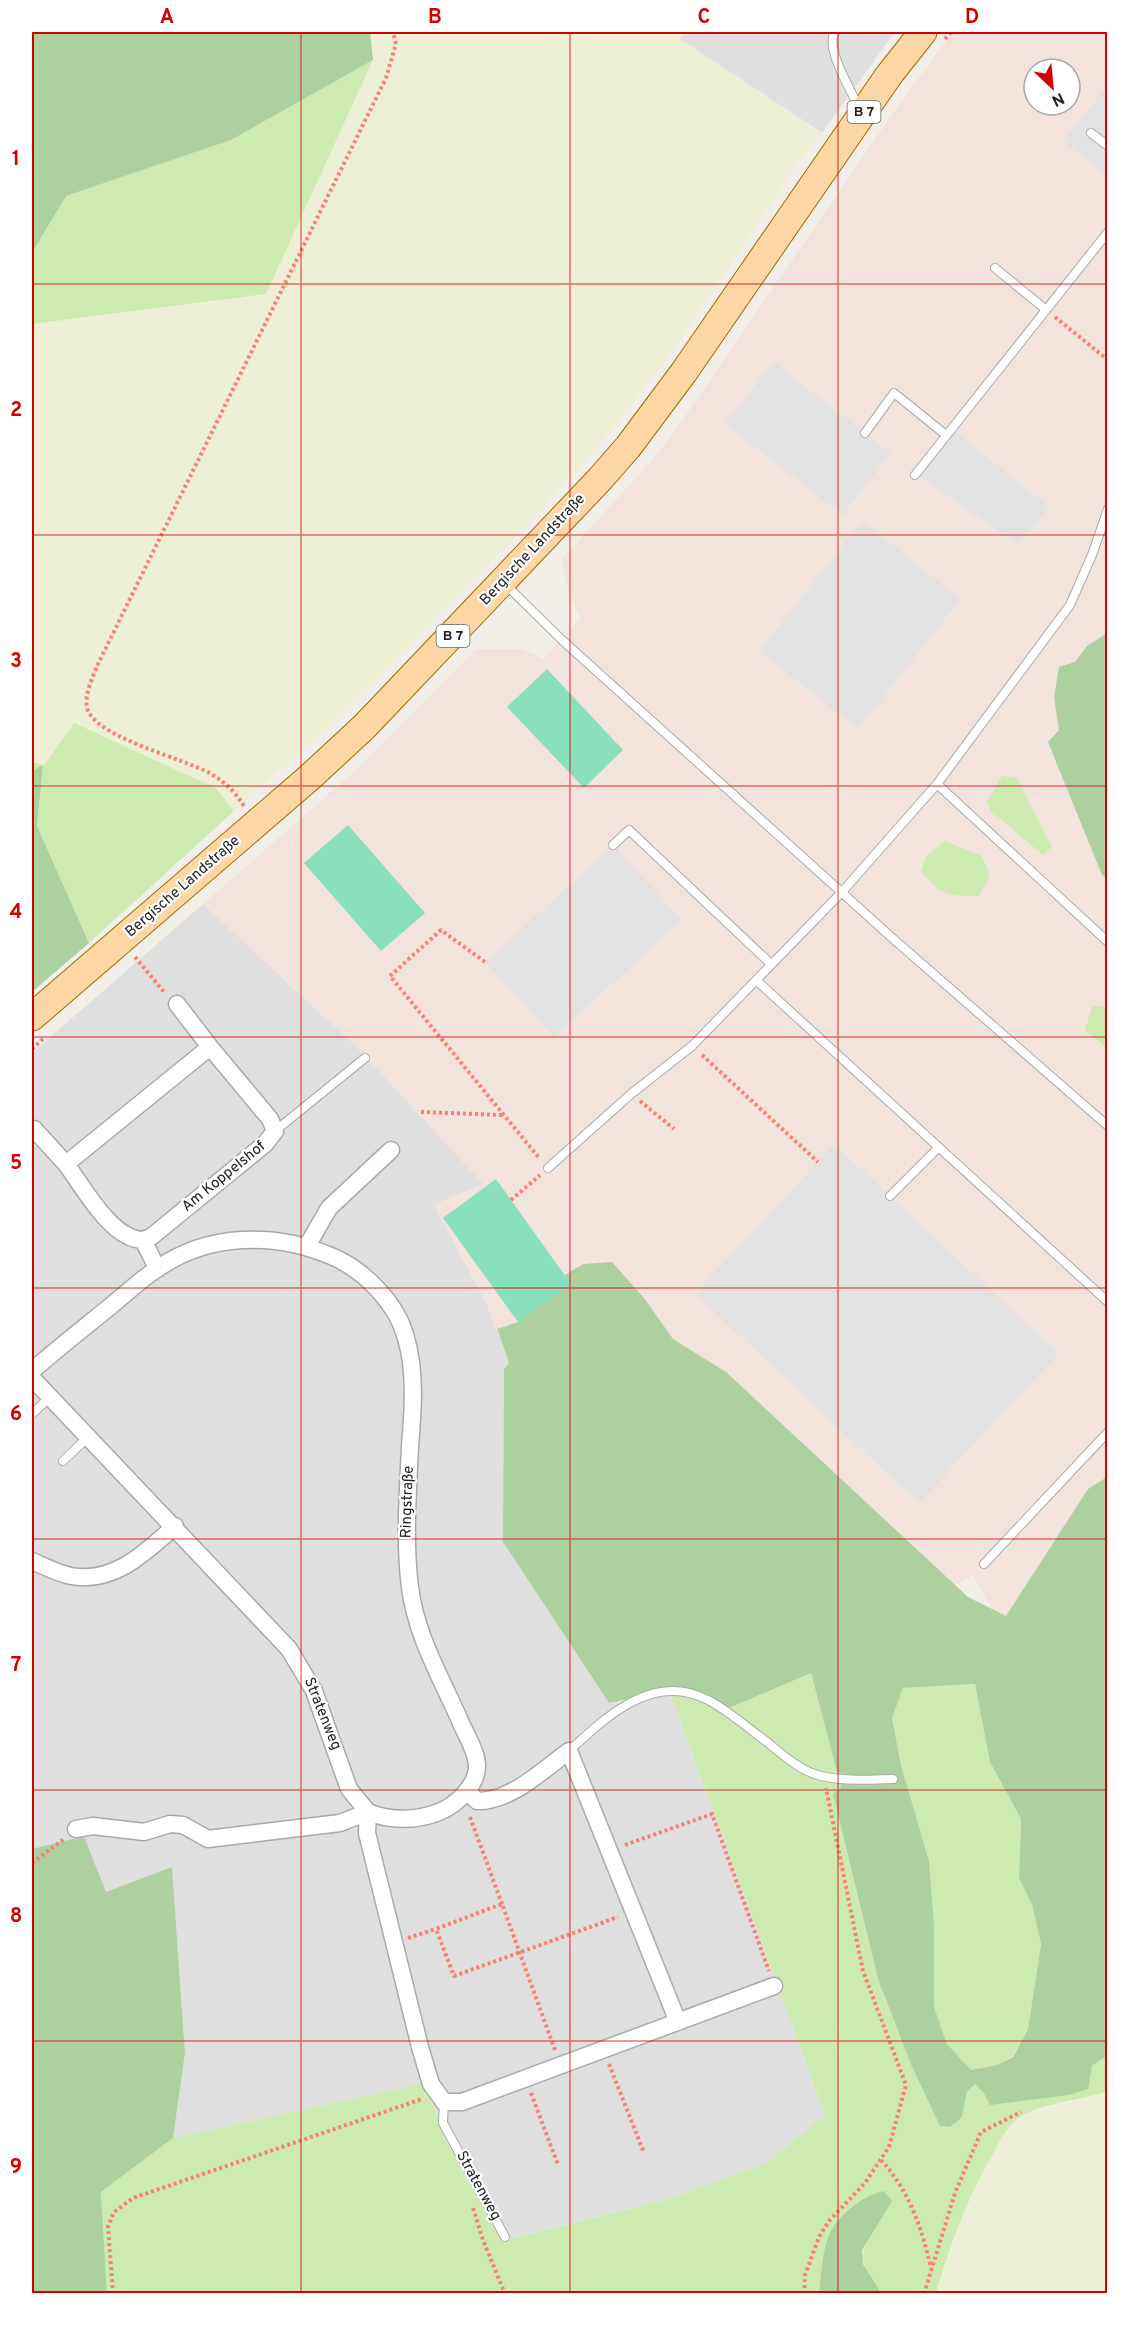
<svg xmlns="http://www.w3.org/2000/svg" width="1139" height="2325" viewBox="0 0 1139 2325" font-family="Overpass,sans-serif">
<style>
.residential{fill:#e0dfdf}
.military{fill:#f3e3dd;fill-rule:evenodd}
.farmland{fill:#eef0d5}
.grass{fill:#cdebb0}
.forest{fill:#add19e;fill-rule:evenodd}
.pitch{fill:#88e0be}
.parking{fill:#e2e2e2}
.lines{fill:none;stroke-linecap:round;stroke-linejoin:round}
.service-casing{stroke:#a9a9a9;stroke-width:10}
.minor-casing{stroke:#a9a9a9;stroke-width:19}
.primary-casing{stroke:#a06b00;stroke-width:29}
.path{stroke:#fa8072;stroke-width:4;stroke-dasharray:3 3;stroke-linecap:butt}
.service{stroke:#fff;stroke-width:8}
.minor{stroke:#fff;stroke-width:16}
.primary{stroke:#fcd6a4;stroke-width:27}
.grid{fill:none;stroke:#d40000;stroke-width:1.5;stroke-opacity:0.55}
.labels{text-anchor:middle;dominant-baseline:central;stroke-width:4.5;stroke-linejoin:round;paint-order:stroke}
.shield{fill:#fff;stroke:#646464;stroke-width:1.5}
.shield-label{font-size:14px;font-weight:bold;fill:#222}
.street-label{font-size:15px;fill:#222;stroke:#fff}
.neatline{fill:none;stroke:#d40000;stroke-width:2}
.grid-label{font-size:20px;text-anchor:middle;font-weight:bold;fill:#d40000}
</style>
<rect width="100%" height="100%" fill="#f2efe9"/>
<!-- residential -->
<path class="residential" d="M 685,32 L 895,32 L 822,133 L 680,39 Z
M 203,904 L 358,1048 L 484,1184 L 434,1205 L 487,1304 L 509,1363 L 504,1369 L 503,1542 L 609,1703 L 626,1702 L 670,1693 L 825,2115 L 766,2163 L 668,2199 L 501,2241 L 444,2137 L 425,2083 L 173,2138 L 185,2053 L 172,1867 L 106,1892 L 84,1836 L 32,1849 L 32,1053 Z"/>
<!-- military -->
<path class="military" d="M 953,32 L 1107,32 L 1108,1730 L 1076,1762 L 973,1575 L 857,1644 L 509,1363 L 487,1304 L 434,1205 L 483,1184 L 358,1048 L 203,904 L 363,764 L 476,649 L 523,649 L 543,659 L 581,618 L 569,596 L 562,559 L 654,458 L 686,415 L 899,104 ZM 1034,69 L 1070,69 L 1070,105 L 1034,105 Z"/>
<!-- farmland -->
<path class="farmland" d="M 370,32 L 685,32 L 680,39 L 822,133 L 801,159 L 673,351 L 591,455 L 510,543 L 328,726 L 234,811 L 216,788 L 32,762 L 32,324 L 266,294 L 373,60 Z
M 1107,2092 L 1107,2293 L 936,2294 L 949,2246 L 970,2194 L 1007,2129 L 1019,2118 L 1032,2112 Z"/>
<!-- grass -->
<path class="grass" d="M 373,60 L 266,294 L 32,324 L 32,253 L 66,196 L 231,140 Z
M 74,723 L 216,788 L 234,811 L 89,943 L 37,826 L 43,766 L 32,771 L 32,762 L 44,765 Z
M 1002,776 L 1016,777 L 1052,847 L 1043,855 L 991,811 L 987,802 Z
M 945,841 L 982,856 L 990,875 L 979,896 C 950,897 941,895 921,872 L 926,856 Z
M 1092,1006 L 1107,1007 L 1107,1048 L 1085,1030 Z
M 811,1673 L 841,1787 L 833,1795 L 878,1979 L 912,2067 L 940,2126 L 962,2117 L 967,2092 L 975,2084 L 984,2093 L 1092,2066 L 1107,2055 L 1107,2092 C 1083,2099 1041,2104 1020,2117 C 1007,2126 1000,2141 993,2154 C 967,2199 950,2244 936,2293 L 881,2293 C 868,2272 855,2262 869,2238 L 822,2265 L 819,2293 L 107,2293 L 101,2192 L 173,2138 L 425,2083 L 444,2137 L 502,2241 L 668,2199 L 766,2163 L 825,2115 L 670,1693 L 729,1708 Z
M 975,1684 L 990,1762 L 1021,1819 L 1019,1878 L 1032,1905 L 1041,1944 L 1028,2029 L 1013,2056 L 997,2065 L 971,2070 L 947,2044 L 934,2007 L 934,1925 L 929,1861 L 901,1765 L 892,1718 L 903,1688 Z"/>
<!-- forest -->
<path class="forest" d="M 32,32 L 370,32 L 373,60 L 231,140 L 66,196 L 32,253 Z
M 1107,633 L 1107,879 L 1102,875 L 1048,742 L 1059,730 L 1054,697 L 1059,667 L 1075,662 L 1087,646 Z
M 43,765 L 37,826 L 89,943 L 32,992 L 32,771 Z
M 612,1262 L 644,1298 L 673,1339 L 726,1372 L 968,1597 L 1006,1616 L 1088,1489 L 1107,1477 L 1108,2055 L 1092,2066 L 1088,2089 L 1069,2095 L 990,2105 L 984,2093 L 975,2084 L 967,2092 L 962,2117 L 950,2127 L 940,2126 L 912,2067 L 878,1979 L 833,1794 L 841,1787 L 811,1673 L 729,1708 C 707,1698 685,1687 660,1690 C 643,1691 627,1701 609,1703 L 503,1542 L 504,1369 L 509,1363 L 497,1329 L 518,1322 L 570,1284 L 565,1275 L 583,1264 ZM 975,1684 L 990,1762 L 1021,1819 L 1019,1878 L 1032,1905 L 1041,1944 L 1028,2029 L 1013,2057 L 997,2065 L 971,2070 L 947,2044 L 934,2007 L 934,1925 L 929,1861 L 901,1765 L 892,1718 L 903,1688 Z
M 84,1836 L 106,1892 L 172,1867 L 185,2053 L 173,2138 L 101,2192 L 107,2293 L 32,2293 L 32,1849 Z
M 884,2191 L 892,2201 L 862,2250 L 863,2264 L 881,2293 L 819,2293 C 821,2274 822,2251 830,2233 C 840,2214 863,2195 884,2191 Z"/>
<!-- pitch -->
<path class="pitch" d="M 547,669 L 623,750 L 584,788 L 507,707 Z
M 348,825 L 425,913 L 381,951 L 304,863 Z
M 496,1179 L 571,1284 L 518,1322 L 443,1218 Z"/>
<!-- parking -->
<path class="parking" d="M 1104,90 L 1107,92 L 1107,176 L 1063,141 Z
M 774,362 L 891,453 L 843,515 L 724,424 Z
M 951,428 L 1049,507 L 1018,545 L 916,474 Z
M 862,521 L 961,599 L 858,729 L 759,651 Z
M 613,845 L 682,920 L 554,1037 L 485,962 Z
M 834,1144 L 1059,1353 L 919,1503 L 695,1294 Z"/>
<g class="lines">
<defs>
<path id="service" d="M 835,32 C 824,47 852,92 859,108
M 1091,133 L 1108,146
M 995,268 L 1045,309
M 865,433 L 894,393 L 946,435
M 915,475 L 1108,232
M 506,585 L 562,640 L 890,936 L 1108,1126
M 937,784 L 1108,942
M 613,845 L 629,830 L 771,964
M 756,980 L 1108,1302
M 275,1131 L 365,1058
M 548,1168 L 631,1094 L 692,1046 L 842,892 L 937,784 L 1070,605 L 1092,555 L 1108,509
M 890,1196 L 938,1148
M 32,1414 L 50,1397
M 63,1461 L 89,1436
M 984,1564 L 1108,1432
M 569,1751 C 606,1717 653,1671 708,1700 C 729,1711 748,1728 767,1742 C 783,1755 800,1771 821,1776 C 844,1781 870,1780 893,1779
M 444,2102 L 443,2123 L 505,2237"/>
<path id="minor" d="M 177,1004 L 210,1047
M 34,1129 L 66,1164
M 143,1240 L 151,1237 L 265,1144 L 275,1131 L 270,1119 L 210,1047 L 66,1164 C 84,1188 111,1239 143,1240 L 157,1268
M 307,1246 L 329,1208 L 391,1150
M 32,1371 C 58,1348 85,1327 112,1305 C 127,1293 141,1279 157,1269 C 208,1233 275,1232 331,1256 C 363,1269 397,1303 406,1338 C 416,1372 413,1411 410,1446 C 408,1493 404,1540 410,1587 C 416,1636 441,1677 461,1723 C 466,1735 477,1752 477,1766 C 477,1786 456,1805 439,1812 C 417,1821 389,1821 368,1812 L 340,1823 L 208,1839 L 183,1825 L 170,1824 L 144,1832 L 93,1826 L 76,1829
M 32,1378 L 289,1649 L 314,1691 L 349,1789 L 368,1812 L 367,1833 L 420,2047 L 431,2084 L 444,2102 L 462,2102 L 774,1986
M 32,1561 C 44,1566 57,1573 71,1576 C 114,1584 146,1552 175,1526
M 467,1791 L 477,1801 C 510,1802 543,1770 569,1751 L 678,2022"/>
<path id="primary" d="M 32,1017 L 310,777 L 364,727 L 600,479 L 628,447 L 684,372 L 889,75 L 923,32"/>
</defs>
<!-- service casing -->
<use href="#service" class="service-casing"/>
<!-- minor casing -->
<use href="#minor" class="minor-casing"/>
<!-- primary casing -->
<use href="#primary" class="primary-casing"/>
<!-- path -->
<path class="path" d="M 945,39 L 951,32
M 1055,317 L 1108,360
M 244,806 C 235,792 225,782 211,774 C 187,759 95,738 87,708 C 84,694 93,677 98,664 L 386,78 L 396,44 L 393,32
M 135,957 L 165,993
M 485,962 L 441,930 L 390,976 L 540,1159
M 32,1049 L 45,1037
M 702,1055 L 818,1162
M 640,1101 L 674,1129
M 421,1112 L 502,1115
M 511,1200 L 540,1175
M 470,1817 L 502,1904
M 625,1845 L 712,1814 L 769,1971
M 32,1863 L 64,1839
M 408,1938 L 436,1929
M 555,2050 L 502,1904 L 436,1929 L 454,1976 L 618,1917
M 609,2064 L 644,2153
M 531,2093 L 558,2165
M 881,2160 C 909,2190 922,2229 931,2268
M 473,2208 L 483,2240 L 505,2294
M 113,2294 L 108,2227 L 114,2212 L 133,2198 L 422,2099
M 804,2294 L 805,2275 L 819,2237 L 829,2221 L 865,2183 L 889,2147 L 906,2085 L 863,1971 L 826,1788
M 924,2294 L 955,2193 L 981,2132 L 1021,2112"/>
<!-- service -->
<use href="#service" class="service"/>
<!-- minor -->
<use href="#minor" class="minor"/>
<!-- primary -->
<use href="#primary" class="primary"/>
</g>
<!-- grid -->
<path class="grid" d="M 301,32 L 301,2294M 570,32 L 570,2294M 838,32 L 838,2294M 32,284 L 1108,284M 32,535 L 1108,535M 32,786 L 1108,786M 32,1037 L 1108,1037M 32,1288 L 1108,1288M 32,1539 L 1108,1539M 32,1790 L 1108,1790M 32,2041 L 1108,2041"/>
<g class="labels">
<!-- shield labels -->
<g class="shield">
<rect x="847.5" y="101" width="33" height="22" rx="4.5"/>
<rect x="436.5" y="625" width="33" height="22" rx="4.5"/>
</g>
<g class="shield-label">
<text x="864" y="112">B 7</text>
<text x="453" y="636">B 7</text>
</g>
<!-- street labels -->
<g class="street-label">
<text transform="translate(533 550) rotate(-47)">Bergische Landstraße</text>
<text transform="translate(183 887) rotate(-41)">Bergische Landstraße</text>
<text transform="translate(224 1177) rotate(-39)">Am Koppelshof</text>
<text transform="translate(408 1502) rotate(-88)">Ringstraße</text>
<text transform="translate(322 1714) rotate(68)">Stratenweg</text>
<text transform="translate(478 2186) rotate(61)">Stratenweg</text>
</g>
</g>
<!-- border -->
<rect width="1139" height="2325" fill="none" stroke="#ffffff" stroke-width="66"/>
<!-- north arrow -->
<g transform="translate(1052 87) rotate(154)"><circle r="28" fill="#ffffff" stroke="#a7a7a7" stroke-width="1.5"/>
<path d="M0-4.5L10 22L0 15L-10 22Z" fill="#d40000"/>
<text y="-9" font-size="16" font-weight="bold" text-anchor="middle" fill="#222222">N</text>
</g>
<rect x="33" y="33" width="1073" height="2259" class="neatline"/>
<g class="grid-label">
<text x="167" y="23">A</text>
<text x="435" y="23">B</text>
<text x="704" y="23">C</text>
<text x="972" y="23">D</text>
<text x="16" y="165">1</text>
<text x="16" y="416">2</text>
<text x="16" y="667">3</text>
<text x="16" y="918">4</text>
<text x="16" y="1169">5</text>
<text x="16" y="1420">6</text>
<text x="16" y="1671">7</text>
<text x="16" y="1922">8</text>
<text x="16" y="2173">9</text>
</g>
</svg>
